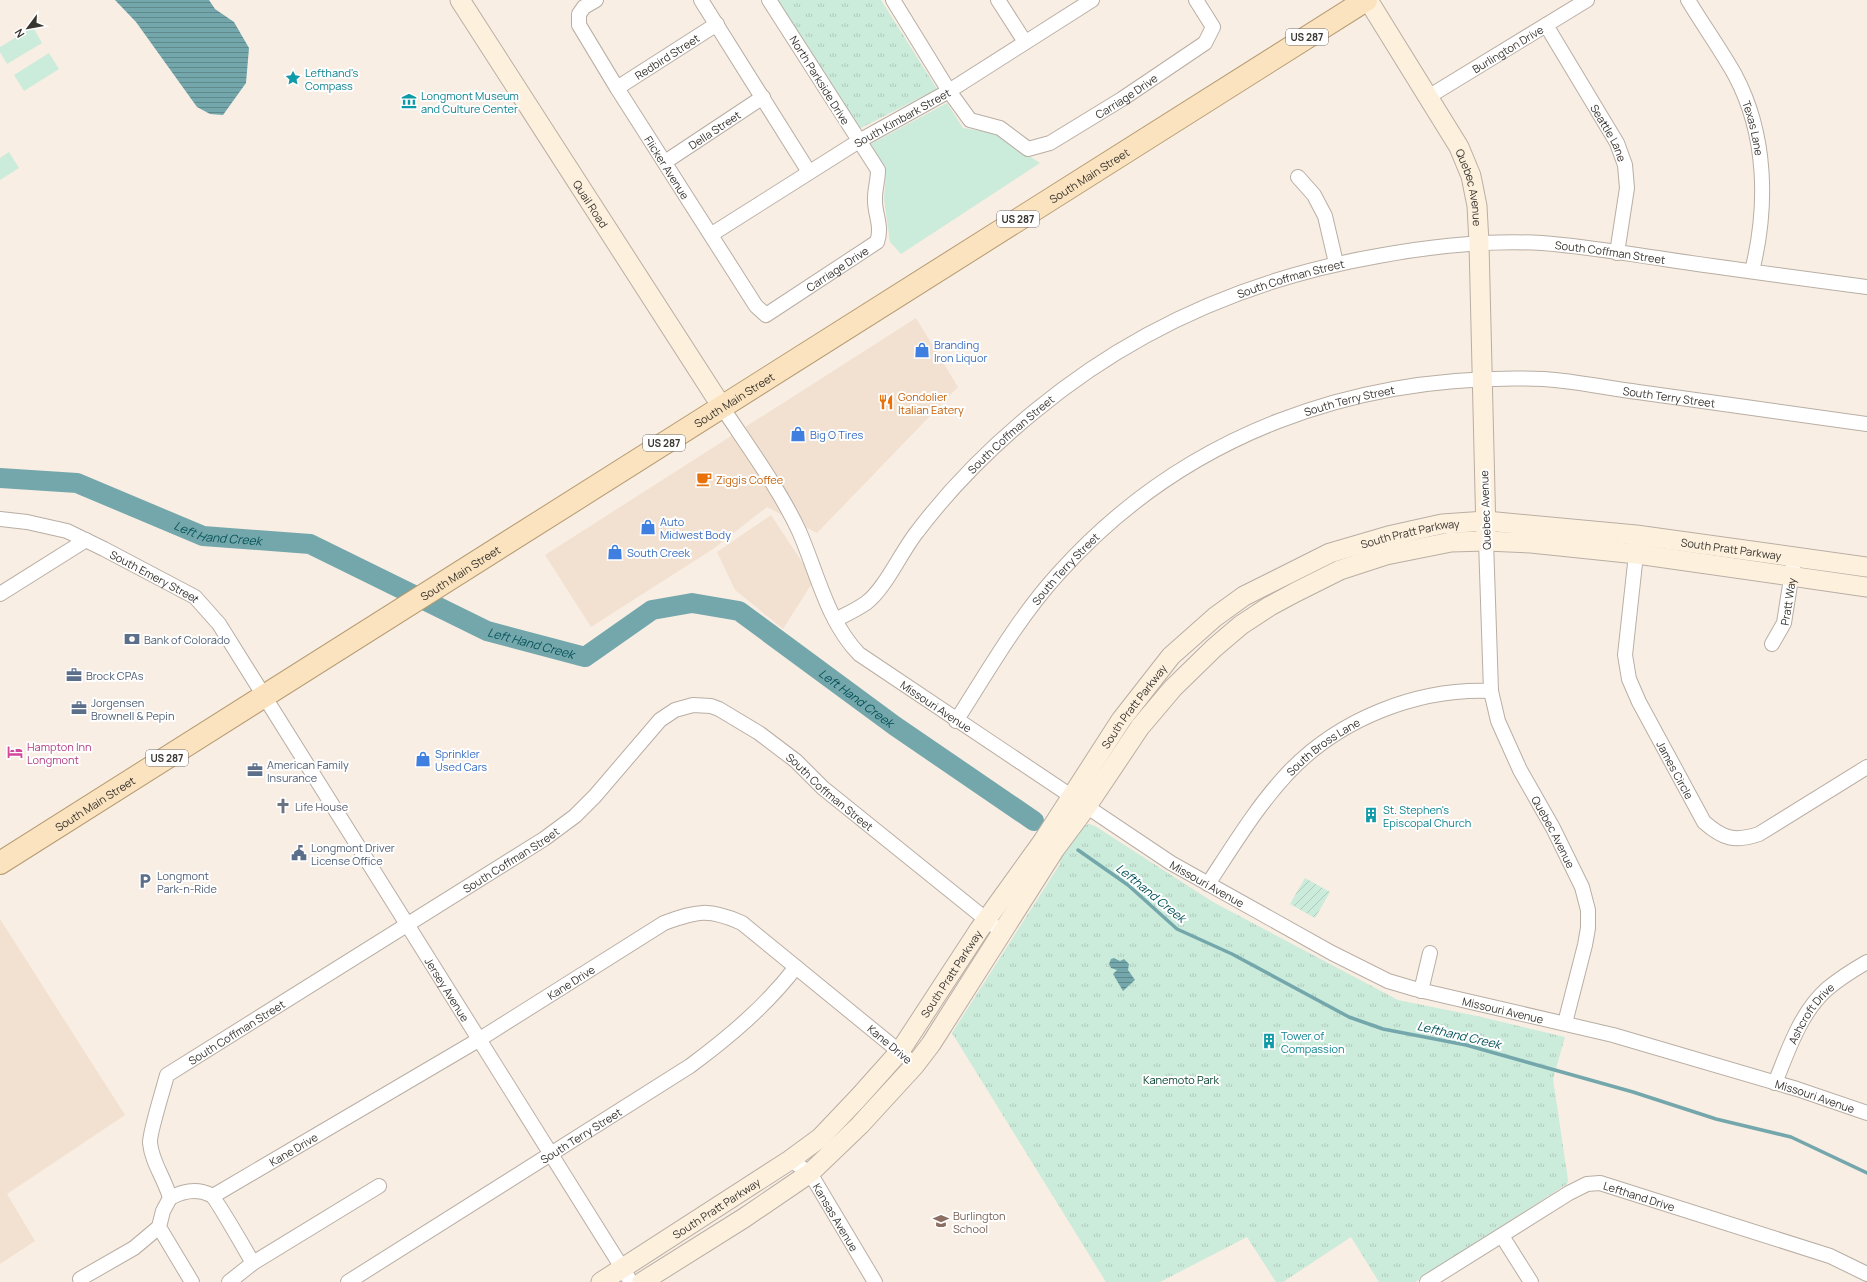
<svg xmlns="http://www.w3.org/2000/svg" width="1867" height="1282" viewBox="0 0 1867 1282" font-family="Manrope,sans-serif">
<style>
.built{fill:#f2e1d0}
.grass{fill:#cbebdb}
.park{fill:url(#park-tufts)}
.garden{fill:url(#garden-furrows)}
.water{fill:url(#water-rules)}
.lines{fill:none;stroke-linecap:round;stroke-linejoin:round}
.stream{stroke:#74a7ac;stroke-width:3.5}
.river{stroke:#74a7ac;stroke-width:20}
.street-casing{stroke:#b9aea4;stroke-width:16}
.secondary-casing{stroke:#b9aea4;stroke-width:21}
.primary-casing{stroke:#b49a70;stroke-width:24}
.street{stroke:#fff;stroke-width:14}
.secondary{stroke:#fdf1de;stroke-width:19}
.primary{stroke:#fae3be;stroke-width:22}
.labels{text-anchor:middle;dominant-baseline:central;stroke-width:4;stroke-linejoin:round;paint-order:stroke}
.shield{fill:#fff;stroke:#74716e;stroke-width:1}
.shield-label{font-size:10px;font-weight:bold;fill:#383430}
.street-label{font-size:11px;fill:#383430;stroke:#fff}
.culture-label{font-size:11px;fill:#0d838f;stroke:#fff;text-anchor:start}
.shop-label{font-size:11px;fill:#366cbe;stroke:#fff;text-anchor:start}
.food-label{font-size:11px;fill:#c56008;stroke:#fff;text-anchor:start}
.service-label{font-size:11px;fill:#4e5e75;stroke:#fff;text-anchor:start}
.hotel-label{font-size:11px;fill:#b23c85;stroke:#fff;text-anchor:start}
.worship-label{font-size:11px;fill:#5b616d;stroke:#fff;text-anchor:start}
.park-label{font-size:11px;fill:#003d29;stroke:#fff}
.education-label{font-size:11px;fill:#785e54;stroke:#fff;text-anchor:start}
.water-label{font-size:12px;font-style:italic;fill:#055359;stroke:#fff}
</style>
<defs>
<pattern id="park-tufts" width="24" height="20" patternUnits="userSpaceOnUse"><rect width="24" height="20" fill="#cbebdb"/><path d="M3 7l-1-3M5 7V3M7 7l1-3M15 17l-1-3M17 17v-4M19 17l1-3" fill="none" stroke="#afcabc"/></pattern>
<pattern id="garden-furrows" width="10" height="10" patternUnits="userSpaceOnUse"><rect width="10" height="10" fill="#cbebdb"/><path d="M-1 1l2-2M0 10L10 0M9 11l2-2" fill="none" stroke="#afcabc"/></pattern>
<pattern id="water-rules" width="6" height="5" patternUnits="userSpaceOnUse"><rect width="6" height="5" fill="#74a7ac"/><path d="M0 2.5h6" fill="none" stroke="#60898c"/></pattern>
</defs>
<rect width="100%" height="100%" fill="#f9eee3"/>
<!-- built -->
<path class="built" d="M 916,318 L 958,387 L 817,533 L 767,507 L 713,549 L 591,627 L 545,555 Z
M 771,515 L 814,580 L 783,629 L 735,590 L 717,552 Z
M 0,919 L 125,1115 L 7,1194 L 35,1241 L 0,1264 Z"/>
<!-- grass -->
<path class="grass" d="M 33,27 L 42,43 L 7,64 L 0,52 L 0,47 Z
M 49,53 L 59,69 L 24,91 L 14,75 Z
M 947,103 L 963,128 L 994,133 L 1040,163 L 901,254 L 890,242 L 884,199 L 886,173 L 869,145 Z
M 9,152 L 19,168 L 0,180 L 0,158 Z"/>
<!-- park -->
<path class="park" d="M 777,0 L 881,0 L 937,89 L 859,129 Z
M 1089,824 L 1095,826 L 1213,902 L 1398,1000 L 1477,1016 L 1565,1037 L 1553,1079 L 1568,1180 L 1567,1184 L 1415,1282 L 1379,1282 L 1351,1237 L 1283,1282 L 1276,1282 L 1247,1237 L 1160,1282 L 1106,1282 L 952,1033 L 1060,864 L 1061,854 L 1084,826 Z"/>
<!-- garden -->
<path class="garden" d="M 1305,878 L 1330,892 L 1315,918 L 1290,904 Z"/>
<!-- water -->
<path class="water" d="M 115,0 L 209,0 L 215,9 L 234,22 L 249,48 L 246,83 L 223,115 L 210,114 L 197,107 L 136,22 Z
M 1114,958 L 1120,961 L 1124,959 L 1129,964 L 1128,970 L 1135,980 L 1123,991 L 1113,974 L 1117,970 L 1111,968 L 1109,964 L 1111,959 Z"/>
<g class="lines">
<!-- stream -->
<path class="stream" d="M 1078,850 L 1128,885 L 1177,929 L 1232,954 L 1349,1017 L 1383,1029 L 1466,1045 L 1633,1092 L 1716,1119 L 1791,1137 L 1867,1173"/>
<!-- river -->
<path class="river" id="s1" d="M 0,478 L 77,483 L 203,536 L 310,544 L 487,631 L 585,657 L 652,610 L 692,603 L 739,611 L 895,726 L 1034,821"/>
<defs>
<g id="street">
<path id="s2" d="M 596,0 L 584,7 L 579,14 L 579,25 L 617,88 L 756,306 L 766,315 L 877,242 C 883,226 874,213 875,198 C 875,189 878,180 878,170 L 769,0"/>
<path d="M 701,0 L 809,172"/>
<path id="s3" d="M 893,0 L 949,91 L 970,120 L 1000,128 L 1028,149 L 1050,143 L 1122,99 L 1205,43 L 1213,27 L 1196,0"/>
<path d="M 998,0 L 1025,42"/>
<path id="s4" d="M 1688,0 C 1703,25 1721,50 1735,75 C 1767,135 1768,207 1752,271"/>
<path id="s5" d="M 1546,25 L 1617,143 L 1625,165 L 1627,188 L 1617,253"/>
<path id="s6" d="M 617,88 L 717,24"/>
<path id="s7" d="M 1428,97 L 1587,0"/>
<path id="s8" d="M 665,162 L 763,97"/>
<path d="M 1298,177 L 1314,195 L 1325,216 L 1336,263"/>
<path id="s9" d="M 712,234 L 859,141 L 949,91 L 1092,0"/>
<path id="s10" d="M 722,407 C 747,445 780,490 799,531 C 817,572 827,621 859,654 L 1171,863 L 1332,953 L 1388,981 L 1415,989 L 1613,1035 L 1797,1089 L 1867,1113"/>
<path id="s11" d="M 0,519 L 27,522 L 67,531 L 104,549 L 195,597 L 219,624 L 631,1282"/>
<path id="s12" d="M 1486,541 L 1491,691 L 1498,721 L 1520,770 L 1553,828 L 1582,887 L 1588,910 L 1588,928 L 1585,945 L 1565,1023"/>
<path id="s13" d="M 1637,545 L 1625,655 L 1629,679 L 1639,702 L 1704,822 C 1723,839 1735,842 1759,834 L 1867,767"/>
<path d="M 0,594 L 86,540"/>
<path id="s14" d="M 835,620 C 845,615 856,610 866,603 C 885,589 901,552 917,532 C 951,487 991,447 1035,411 C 1135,328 1251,278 1378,256 C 1432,246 1486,240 1542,243 C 1582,246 1623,253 1664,259 C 1731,269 1799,278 1867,287"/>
<path id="s15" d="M 1772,644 L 1784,623 L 1793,566"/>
<path id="s16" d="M 956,721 C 988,671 1018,618 1058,574 C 1184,433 1358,372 1544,379 C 1575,381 1607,388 1638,392 C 1714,402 1791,414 1867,424"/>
<path id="s17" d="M 1208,884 C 1233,846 1257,806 1288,773 C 1339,719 1417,688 1491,691"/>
<path d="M 1421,991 L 1430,953"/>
<path id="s18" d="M 1775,1083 C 1788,1051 1800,1013 1827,989 C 1839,979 1853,970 1867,962"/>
<path id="s19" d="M 790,1160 L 810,1173 L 875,1282"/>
<path id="s20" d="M 213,1196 L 480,1039 L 664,923 C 698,911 708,908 742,923 L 906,1057"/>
<path d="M 170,1198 C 183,1191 197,1188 211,1195 C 216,1198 247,1253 253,1263"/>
<path d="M 1502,1236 L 1531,1282"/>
<path d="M 80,1279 L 134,1248 L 159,1227"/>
<path id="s21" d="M 192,1282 L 159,1227 L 163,1211 L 170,1198 C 165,1179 152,1163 150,1143 C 149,1134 164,1087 167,1075 L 544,839 L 575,816 L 595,796 L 660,720 L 675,710 L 693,705 L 711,706 L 719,709 L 759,733 L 796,761 L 823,788 L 993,925"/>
<path d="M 229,1282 L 253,1263 L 379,1186"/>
<path id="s22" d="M 348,1282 L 690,1066 C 729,1037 766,1006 796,967"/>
<path id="s23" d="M 1427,1282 L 1569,1193 L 1587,1184 L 1600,1183 L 1830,1256 L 1867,1274"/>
</g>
<g id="secondary">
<path id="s24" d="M 460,0 L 722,407"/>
<path id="s25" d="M 1368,0 L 1459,147 L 1471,176 L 1477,206 L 1479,243 L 1486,534"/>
<path id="s26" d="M 601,1282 L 790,1160 L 820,1138 L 858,1098 L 900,1051 L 979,930 L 1043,841 L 1121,720 L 1171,656 L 1215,617 L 1244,596 L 1330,553 L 1388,536 L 1442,524 L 1486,521 L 1636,535 L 1867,567"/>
<path d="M 642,1282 L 744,1218 L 810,1173 L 860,1125 L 915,1065 L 931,1044 L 1055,849 L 1087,806 L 1140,727 L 1173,688 L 1214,648 L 1241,625 L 1270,606 L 1296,592 L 1340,570 L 1386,555 L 1451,542 L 1486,541 L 1531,543 L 1637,554 L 1867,587"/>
</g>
<g id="primary">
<path id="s27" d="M 0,863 L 1366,0"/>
</g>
</defs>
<!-- street casing -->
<use href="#street" class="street-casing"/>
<!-- secondary casing -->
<use href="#secondary" class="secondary-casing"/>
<!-- primary casing -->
<use href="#primary" class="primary-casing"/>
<!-- street -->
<use href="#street" class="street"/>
<!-- secondary -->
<use href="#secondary" class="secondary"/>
<!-- primary -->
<use href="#primary" class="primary"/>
</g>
<!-- icons -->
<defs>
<symbol id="sight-bare" viewBox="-9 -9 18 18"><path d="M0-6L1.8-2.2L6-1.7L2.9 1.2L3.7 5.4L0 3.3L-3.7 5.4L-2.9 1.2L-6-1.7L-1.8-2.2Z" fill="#0f9aa8" stroke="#fff" stroke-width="2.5" paint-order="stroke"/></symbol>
<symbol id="museum-bare" viewBox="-9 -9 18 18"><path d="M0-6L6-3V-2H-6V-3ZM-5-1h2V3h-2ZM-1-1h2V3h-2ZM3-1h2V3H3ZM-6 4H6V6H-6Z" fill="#0f9aa8" stroke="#fff" stroke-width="2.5" paint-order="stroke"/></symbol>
<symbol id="shop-bare" viewBox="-9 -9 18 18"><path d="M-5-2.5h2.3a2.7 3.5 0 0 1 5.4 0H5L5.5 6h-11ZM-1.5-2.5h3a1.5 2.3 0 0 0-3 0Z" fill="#3f7fe0" stroke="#fff" stroke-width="2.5" paint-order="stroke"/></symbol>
<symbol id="restaurant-bare" viewBox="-9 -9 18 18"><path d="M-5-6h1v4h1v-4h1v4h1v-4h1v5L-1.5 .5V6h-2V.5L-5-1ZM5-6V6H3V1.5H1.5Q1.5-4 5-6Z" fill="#e8710a" stroke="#fff" stroke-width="2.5" paint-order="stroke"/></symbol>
<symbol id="cafe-bare" viewBox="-9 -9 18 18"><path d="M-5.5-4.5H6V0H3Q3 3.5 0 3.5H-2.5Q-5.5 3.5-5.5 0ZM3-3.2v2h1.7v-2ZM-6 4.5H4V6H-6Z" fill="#e8710a" stroke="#fff" stroke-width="2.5" paint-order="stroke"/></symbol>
<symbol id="bank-bare" viewBox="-9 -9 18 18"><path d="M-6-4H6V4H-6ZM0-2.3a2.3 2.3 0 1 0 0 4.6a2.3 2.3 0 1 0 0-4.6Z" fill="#5c6f8a" stroke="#fff" stroke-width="2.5" paint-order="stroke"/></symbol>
<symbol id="office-bare" viewBox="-9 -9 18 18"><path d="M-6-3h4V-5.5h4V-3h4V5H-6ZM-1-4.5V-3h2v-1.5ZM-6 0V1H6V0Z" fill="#5c6f8a" stroke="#fff" stroke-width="2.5" paint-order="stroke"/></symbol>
<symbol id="hotel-bare" viewBox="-9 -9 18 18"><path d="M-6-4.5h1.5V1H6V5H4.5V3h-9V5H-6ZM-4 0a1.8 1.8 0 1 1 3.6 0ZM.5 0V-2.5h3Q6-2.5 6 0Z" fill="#d1479c" stroke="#fff" stroke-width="2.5" paint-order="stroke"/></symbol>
<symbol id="church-bare" viewBox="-9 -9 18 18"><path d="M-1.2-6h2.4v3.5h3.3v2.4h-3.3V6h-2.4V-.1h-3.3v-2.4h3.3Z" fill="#6b7280" stroke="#fff" stroke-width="2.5" paint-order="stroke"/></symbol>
<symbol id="building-bare" viewBox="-9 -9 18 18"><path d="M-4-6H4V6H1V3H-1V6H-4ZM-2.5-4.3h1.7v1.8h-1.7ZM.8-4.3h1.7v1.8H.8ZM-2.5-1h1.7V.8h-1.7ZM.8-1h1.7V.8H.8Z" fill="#0f9aa8" stroke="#fff" stroke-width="2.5" paint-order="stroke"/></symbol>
<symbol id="civic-bare" viewBox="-9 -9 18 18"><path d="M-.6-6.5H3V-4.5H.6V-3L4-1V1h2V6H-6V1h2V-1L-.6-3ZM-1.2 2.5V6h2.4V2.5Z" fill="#5c6f8a" stroke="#fff" stroke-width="2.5" paint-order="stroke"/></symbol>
<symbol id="parking-bare" viewBox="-9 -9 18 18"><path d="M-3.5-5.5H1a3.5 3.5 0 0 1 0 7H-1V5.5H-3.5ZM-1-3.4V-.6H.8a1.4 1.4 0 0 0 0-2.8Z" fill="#5c6f8a" stroke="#fff" stroke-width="2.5" paint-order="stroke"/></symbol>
<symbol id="school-bare" viewBox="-9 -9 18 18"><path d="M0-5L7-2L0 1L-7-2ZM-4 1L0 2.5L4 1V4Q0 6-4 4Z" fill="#8d6e63" stroke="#fff" stroke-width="2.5" paint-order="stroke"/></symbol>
</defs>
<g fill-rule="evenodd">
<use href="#sight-bare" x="282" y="67" width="22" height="22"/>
<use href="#museum-bare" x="398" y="90" width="22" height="22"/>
<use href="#shop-bare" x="911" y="339" width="22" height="22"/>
<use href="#restaurant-bare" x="875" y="391" width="22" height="22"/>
<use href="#shop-bare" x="787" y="423" width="22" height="22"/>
<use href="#cafe-bare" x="693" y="468" width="22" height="22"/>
<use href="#shop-bare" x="637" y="516" width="22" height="22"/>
<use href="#shop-bare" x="604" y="541" width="22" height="22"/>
<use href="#bank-bare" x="121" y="628" width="22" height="22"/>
<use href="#office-bare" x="63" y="664" width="22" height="22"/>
<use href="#office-bare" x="68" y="697" width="22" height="22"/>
<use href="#hotel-bare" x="4" y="741" width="22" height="22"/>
<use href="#shop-bare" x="412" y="748" width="22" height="22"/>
<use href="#office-bare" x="244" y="759" width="22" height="22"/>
<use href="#church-bare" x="272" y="795" width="22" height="22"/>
<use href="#building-bare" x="1360" y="804" width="22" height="22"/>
<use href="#civic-bare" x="288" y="842" width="22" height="22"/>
<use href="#parking-bare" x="134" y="870" width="22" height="22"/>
<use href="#building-bare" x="1258" y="1030" width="22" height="22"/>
<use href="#school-bare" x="930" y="1210" width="22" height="22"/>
</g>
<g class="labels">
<!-- shield labels -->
<g class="shield">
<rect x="1286" y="29" width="42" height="16" rx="3"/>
<rect x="997" y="211" width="42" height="16" rx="3"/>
<rect x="643" y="435" width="42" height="16" rx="3"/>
<rect x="146" y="750" width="42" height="16" rx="3"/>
</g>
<g class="shield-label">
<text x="1307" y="37">US 287</text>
<text x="1018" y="219">US 287</text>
<text x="664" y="443">US 287</text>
<text x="167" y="758">US 287</text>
</g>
<!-- street labels -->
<g class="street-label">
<text stroke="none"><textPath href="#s7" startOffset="93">Burlington Drive</textPath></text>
<text stroke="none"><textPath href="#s6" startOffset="59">Redbird Street</textPath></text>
<text transform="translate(820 80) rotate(58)">North Parkside Drive</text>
<text stroke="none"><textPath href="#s3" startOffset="321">Carriage Drive</textPath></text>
<text stroke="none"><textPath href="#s9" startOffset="223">South Kimbark Street</textPath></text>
<text stroke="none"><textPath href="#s8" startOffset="59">Della Street</textPath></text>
<text stroke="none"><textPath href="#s4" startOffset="145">Texas Lane</textPath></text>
<text stroke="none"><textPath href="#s5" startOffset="125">Seattle Lane</textPath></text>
<text stroke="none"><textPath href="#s2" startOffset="201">Flicker Avenue</textPath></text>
<text stroke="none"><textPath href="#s27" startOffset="1288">South Main Street</textPath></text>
<text stroke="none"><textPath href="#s25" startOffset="215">Quebec Avenue</textPath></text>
<text stroke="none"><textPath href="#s24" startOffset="242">Quail Road</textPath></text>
<text stroke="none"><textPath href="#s14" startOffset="907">South Coffman Street</textPath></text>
<text stroke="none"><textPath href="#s2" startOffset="464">Carriage Drive</textPath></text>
<text stroke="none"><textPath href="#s14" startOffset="583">South Coffman Street</textPath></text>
<text stroke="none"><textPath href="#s16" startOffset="847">South Terry Street</textPath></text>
<text stroke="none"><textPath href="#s27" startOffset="868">South Main Street</textPath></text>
<text stroke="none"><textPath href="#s16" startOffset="524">South Terry Street</textPath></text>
<text stroke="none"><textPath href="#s14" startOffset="259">South Coffman Street</textPath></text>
<text transform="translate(1485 510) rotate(-92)">Quebec Avenue</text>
<text stroke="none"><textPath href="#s26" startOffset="1133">South Pratt Parkway</textPath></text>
<text stroke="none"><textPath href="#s26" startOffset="1457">South Pratt Parkway</textPath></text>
<text stroke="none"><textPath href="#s16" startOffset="188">South Terry Street</textPath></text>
<text stroke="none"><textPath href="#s27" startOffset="544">South Main Street</textPath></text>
<text stroke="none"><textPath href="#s11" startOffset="167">South Emery Street</textPath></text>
<text stroke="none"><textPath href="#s15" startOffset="46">Pratt Way</textPath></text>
<text stroke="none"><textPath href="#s26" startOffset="797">South Pratt Parkway</textPath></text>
<text stroke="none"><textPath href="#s10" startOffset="377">Missouri Avenue</textPath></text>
<text stroke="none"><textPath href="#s17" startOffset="181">South Bross Lane</textPath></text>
<text stroke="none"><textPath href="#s13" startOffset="237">James Circle</textPath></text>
<text stroke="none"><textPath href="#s21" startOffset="1038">South Coffman Street</textPath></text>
<text stroke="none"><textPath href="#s27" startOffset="112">South Main Street</textPath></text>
<text stroke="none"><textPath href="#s12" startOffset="305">Quebec Avenue</textPath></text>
<text stroke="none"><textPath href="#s21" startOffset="630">South Coffman Street</textPath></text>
<text stroke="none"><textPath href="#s10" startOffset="701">Missouri Avenue</textPath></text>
<text stroke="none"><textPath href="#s26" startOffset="473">South Pratt Parkway</textPath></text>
<text stroke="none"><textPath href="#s20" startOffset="417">Kane Drive</textPath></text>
<text stroke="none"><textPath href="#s11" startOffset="679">Jersey Avenue</textPath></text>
<text stroke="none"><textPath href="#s10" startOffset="1025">Missouri Avenue</textPath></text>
<text stroke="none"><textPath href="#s18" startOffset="79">Ashcroft Drive</textPath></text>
<text stroke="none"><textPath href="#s21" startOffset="306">South Coffman Street</textPath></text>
<text transform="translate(890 1044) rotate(40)">Kane Drive</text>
<text stroke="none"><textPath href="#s10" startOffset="1349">Missouri Avenue</textPath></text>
<text stroke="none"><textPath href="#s22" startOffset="275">South Terry Street</textPath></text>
<text stroke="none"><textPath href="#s20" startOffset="93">Kane Drive</textPath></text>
<text stroke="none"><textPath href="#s23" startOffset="242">Lefthand Drive</textPath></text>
<text stroke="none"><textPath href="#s26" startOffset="137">South Pratt Parkway</textPath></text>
<text stroke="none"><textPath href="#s19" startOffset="75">Kansas Avenue</textPath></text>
</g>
<!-- culture labels -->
<g class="culture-label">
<text x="305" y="72">Lefthand's<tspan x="305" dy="13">Compass</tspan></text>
<text x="421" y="95">Longmont Museum<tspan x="421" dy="13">and Culture Center</tspan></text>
<text x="1383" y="809">St. Stephen's<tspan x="1383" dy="13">Episcopal Church</tspan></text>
<text x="1281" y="1035">Tower of<tspan x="1281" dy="13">Compassion</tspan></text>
</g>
<!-- shop labels -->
<g class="shop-label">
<text x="934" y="344">Branding<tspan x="934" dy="13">Iron Liquor</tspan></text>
<text x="810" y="434">Big O Tires</text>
<text x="660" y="521">Auto<tspan x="660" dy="13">Midwest Body</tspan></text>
<text x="627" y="552">South Creek</text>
<text x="435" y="753">Sprinkler<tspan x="435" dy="13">Used Cars</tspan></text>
</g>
<!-- food labels -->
<g class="food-label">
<text x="898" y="396">Gondolier<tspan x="898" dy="13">Italian Eatery</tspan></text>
<text x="716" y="479">Ziggis Coffee</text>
</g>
<!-- service labels -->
<g class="service-label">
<text x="144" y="639">Bank of Colorado</text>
<text x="86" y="675">Brock CPAs</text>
<text x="91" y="702">Jorgensen<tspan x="91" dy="13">Brownell &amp; Pepin</tspan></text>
<text x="267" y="764">American Family<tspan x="267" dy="13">Insurance</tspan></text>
<text x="311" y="847">Longmont Driver<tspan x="311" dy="13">License Office</tspan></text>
<text x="157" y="875">Longmont<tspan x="157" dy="13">Park-n-Ride</tspan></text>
</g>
<!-- hotel labels -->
<g class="hotel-label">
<text x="27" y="746">Hampton Inn<tspan x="27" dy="13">Longmont</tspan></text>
</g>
<!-- worship labels -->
<g class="worship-label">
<text x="295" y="806">Life House</text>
</g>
<!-- park labels -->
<g class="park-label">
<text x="1181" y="1079">Kanemoto Park</text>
</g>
<!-- education labels -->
<g class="education-label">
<text x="953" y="1215">Burlington<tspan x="953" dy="13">School</tspan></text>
</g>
<!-- water labels -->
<g class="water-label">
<text stroke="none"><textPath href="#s1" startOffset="228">Left Hand Creek</textPath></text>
<text stroke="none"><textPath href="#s1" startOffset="564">Left Hand Creek</textPath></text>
<text stroke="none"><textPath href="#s1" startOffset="936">Left Hand Creek</textPath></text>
<text transform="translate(1151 893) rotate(39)">Lefthand Creek</text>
<text transform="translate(1459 1035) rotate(13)">Lefthand Creek</text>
</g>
</g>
<!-- north arrow -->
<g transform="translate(28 28) rotate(238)" stroke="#ffffff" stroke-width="3" paint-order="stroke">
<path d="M0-3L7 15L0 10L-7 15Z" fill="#383430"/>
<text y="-6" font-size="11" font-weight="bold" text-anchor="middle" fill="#383430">N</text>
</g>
</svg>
